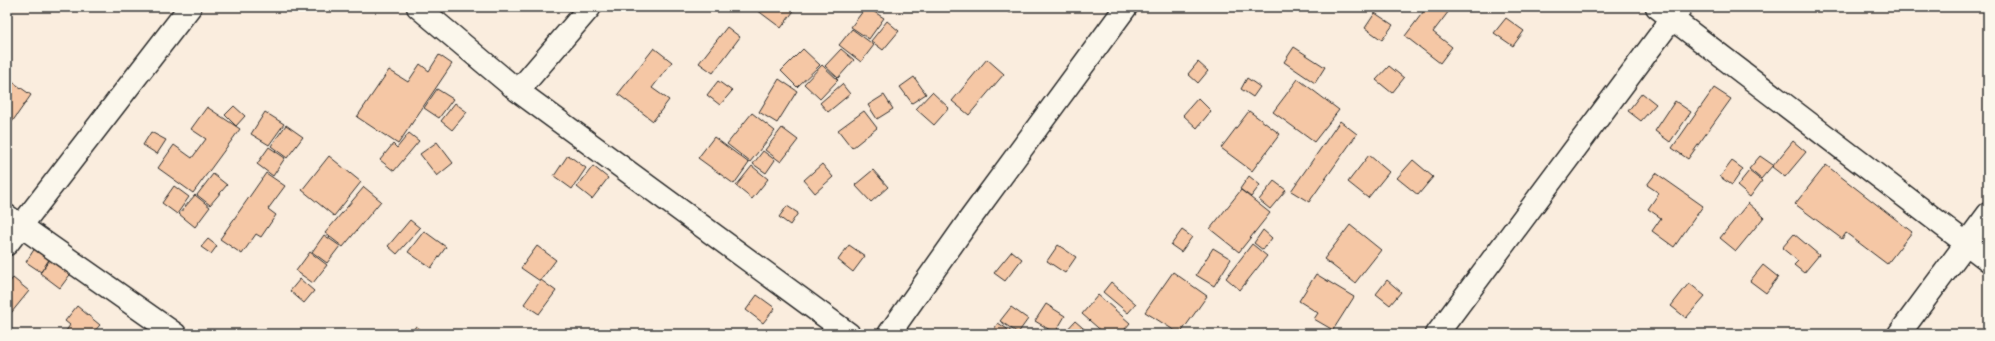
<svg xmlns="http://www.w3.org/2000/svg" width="1995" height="341" viewBox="0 0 1995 341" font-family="Pangolin,sans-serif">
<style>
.building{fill:#f5c7a5;stroke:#2b2b2b}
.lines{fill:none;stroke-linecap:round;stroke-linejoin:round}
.minor-casing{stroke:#2b2b2b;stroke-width:25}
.minor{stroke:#fbf7ec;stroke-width:22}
</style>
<rect width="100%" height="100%" fill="#faedde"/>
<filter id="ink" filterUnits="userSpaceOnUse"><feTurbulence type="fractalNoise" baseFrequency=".025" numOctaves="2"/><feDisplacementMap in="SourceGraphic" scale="8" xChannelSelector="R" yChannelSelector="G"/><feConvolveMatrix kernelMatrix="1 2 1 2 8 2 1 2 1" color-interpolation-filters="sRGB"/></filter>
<g filter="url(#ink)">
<!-- building -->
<path class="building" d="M 753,7 L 794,7 L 796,8 L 781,28 Z
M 866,7 L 884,18 L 869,39 L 851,27 Z
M 1004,7 L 1017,7 L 1010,13 Z
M 1427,7 L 1452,7 L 1433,32 L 1452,47 L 1440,63 L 1405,36 Z
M 1375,13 L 1393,25 L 1382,40 L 1365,28 Z
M 1506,18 L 1524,31 L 1513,46 L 1494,33 Z
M 887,21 L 899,31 L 883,50 L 871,41 Z
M 727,27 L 740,37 L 713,73 L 699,63 Z
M 852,29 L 874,45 L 861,62 L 839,45 Z
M 1294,47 L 1325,67 L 1315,83 L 1284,62 Z
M 654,48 L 672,62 L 652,88 L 669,100 L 653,121 L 618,94 Z
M 803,49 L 820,65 L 797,87 L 781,71 Z
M 841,49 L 854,60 L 838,78 L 825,66 Z
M 439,55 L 452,64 L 398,144 L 357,117 L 389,70 L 408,82 L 420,64 L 429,71 Z
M 987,59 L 1004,74 L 969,115 L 952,101 Z
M 1198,62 L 1208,71 L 1198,83 L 1188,74 Z
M 822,65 L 838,80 L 820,99 L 804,84 Z
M 1389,66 L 1404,78 L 1392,93 L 1376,80 Z
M 914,77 L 926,94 L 912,103 L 900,87 Z
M 7,78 L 31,95 L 12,122 L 7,119 Z
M 1247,78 L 1260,87 L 1253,97 L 1241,89 Z
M 779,79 L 797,91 L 777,123 L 759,112 Z
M 1298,79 L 1339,110 L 1314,142 L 1273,112 Z
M 718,81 L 732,91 L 720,105 L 707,95 Z
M 842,84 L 850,94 L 828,112 L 820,103 Z
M 1714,88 L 1731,99 L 1688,159 L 1672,148 Z
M 437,89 L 453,99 L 439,118 L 424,108 Z
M 932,92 L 949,108 L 934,125 L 916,109 Z
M 1642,93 L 1656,104 L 1641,121 L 1628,111 Z
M 884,95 L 893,109 L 877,119 L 868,105 Z
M 1198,98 L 1211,111 L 1197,128 L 1183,115 Z
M 1675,101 L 1691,112 L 1670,142 L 1655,131 Z
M 455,103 L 467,112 L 452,130 L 441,121 Z
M 234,106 L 245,116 L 236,126 L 225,115 Z
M 207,107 L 240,129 L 193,193 L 158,168 L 174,145 L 192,158 L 206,139 L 191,129 Z
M 864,111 L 877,128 L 852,148 L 838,130 Z
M 1249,111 L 1280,134 L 1252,171 L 1221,148 Z
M 265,112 L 284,124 L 269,145 L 251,134 Z
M 752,113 L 775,131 L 750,162 L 727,144 Z
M 1340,121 L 1357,134 L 1309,202 L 1291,191 Z
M 286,125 L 303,137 L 287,158 L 271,146 Z
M 782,128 L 798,140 L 781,162 L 765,150 Z
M 151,132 L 166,140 L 157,154 L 143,145 Z
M 409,133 L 419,141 L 394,171 L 380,160 L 393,144 L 397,148 Z
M 714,137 L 749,163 L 734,184 L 698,158 Z
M 1793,141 L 1806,152 L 1785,177 L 1772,167 Z
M 437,142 L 453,163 L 437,176 L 420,154 Z
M 269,147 L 285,158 L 273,176 L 257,164 Z
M 763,151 L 775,160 L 766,173 L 753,164 Z
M 568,155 L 586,168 L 572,189 L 554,176 Z
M 1369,155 L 1389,172 L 1368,198 L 1348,182 Z
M 329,156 L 361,182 L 334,216 L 302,190 Z
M 1760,156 L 1773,165 L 1761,179 L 1749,169 Z
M 1413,160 L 1433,177 L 1418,195 L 1397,178 Z
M 1732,161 L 1743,169 L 1732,185 L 1720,177 Z
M 822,164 L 833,177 L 815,193 L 804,180 Z
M 1826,165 L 1912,232 L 1887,264 L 1846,233 L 1842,239 L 1795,204 Z
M 593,166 L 608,178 L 592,199 L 577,187 Z
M 752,166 L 768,179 L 752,199 L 736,186 Z
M 873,170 L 888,187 L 871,202 L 855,185 Z
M 1749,171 L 1762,181 L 1750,197 L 1737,186 Z
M 266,173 L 285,186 L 268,209 L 276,215 L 261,237 L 256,234 L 242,254 L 220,239 Z
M 1656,173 L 1703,206 L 1674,247 L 1652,231 L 1661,218 L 1648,209 L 1659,193 L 1647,185 Z
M 213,174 L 227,185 L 210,205 L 197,195 Z
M 1249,176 L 1260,185 L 1251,197 L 1240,189 Z
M 1274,181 L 1286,190 L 1270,209 L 1259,200 Z
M 174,186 L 189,197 L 177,214 L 162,203 Z
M 364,187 L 381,201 L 343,247 L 325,233 Z
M 1241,190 L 1270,213 L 1239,252 L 1210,229 Z
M 195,195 L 210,207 L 195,227 L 179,214 Z
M 1748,203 L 1764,217 L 1736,251 L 1720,238 Z
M 787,206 L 798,213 L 790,225 L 779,217 Z
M 410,220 L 420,228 L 397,254 L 388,246 Z
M 1350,225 L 1381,250 L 1355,283 L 1324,259 Z
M 1182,230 L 1192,237 L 1181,252 L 1171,245 Z
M 1263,230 L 1272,238 L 1263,250 L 1254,243 Z
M 424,231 L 446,247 L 431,268 L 408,252 Z
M 1794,234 L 1819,255 L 1804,273 L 1794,265 L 1798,261 L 1782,248 Z
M 324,235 L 340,246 L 327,263 L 312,252 Z
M 208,239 L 217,246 L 211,254 L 201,247 Z
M 1252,244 L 1267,256 L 1240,290 L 1226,278 Z
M 849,245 L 865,256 L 853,272 L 838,260 Z
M 1058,245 L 1076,257 L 1065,273 L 1047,261 Z
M 537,246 L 556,260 L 540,281 L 521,268 Z
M 35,248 L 50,258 L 41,272 L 26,262 Z
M 1213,248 L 1231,259 L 1214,286 L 1196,275 Z
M 1012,251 L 1022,259 L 1005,281 L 994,273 Z
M 310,252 L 327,265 L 313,283 L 296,271 Z
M 52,257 L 72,272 L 60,288 L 40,273 Z
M 1763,265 L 1778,277 L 1766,293 L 1750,281 Z
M 1173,272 L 1207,296 L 1180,334 L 1145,312 Z
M 1316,274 L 1354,297 L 1333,330 L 1314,319 L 1318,313 L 1299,301 Z
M 13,278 L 29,291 L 7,318 L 7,285 Z
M 300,279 L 314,291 L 304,303 L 290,291 Z
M 541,280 L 556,291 L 539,314 L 524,304 Z
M 1387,280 L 1401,292 L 1390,305 L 1376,294 Z
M 1111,282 L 1136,304 L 1128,313 L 1103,292 Z
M 1689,283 L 1705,296 L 1686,318 L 1671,306 Z
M 757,295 L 775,308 L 763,323 L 746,310 Z
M 1098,295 L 1130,323 L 1121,334 L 1105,334 L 1082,314 Z
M 1046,304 L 1065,316 L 1055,333 L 1035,321 Z
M 77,306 L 100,325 L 92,334 L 64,334 L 70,325 L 65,321 Z
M 1011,307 L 1028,319 L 1018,333 L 1000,321 Z
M 1075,321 L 1090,334 L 1064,333 Z
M 998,323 L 1015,334 L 991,334 Z
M 416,326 L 426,334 L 410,334 Z"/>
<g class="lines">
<defs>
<path id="minor" d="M 418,7 L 518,91 L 849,334
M 1657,7 L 1988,260
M 518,91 L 590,7
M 7,216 L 175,334
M 7,244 L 190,7
M 889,334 L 970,219 L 1126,7
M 1437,334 L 1680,8
M 1899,334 L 1988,214"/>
</defs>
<!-- minor casing -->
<use href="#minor" class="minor-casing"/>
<!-- minor -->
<use href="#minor" class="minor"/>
</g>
</g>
<!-- margin -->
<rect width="1995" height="341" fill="none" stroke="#fbf7ec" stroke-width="24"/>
<rect x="12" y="12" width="1971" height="317" fill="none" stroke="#2b2b2b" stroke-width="1.5" filter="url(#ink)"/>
</svg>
